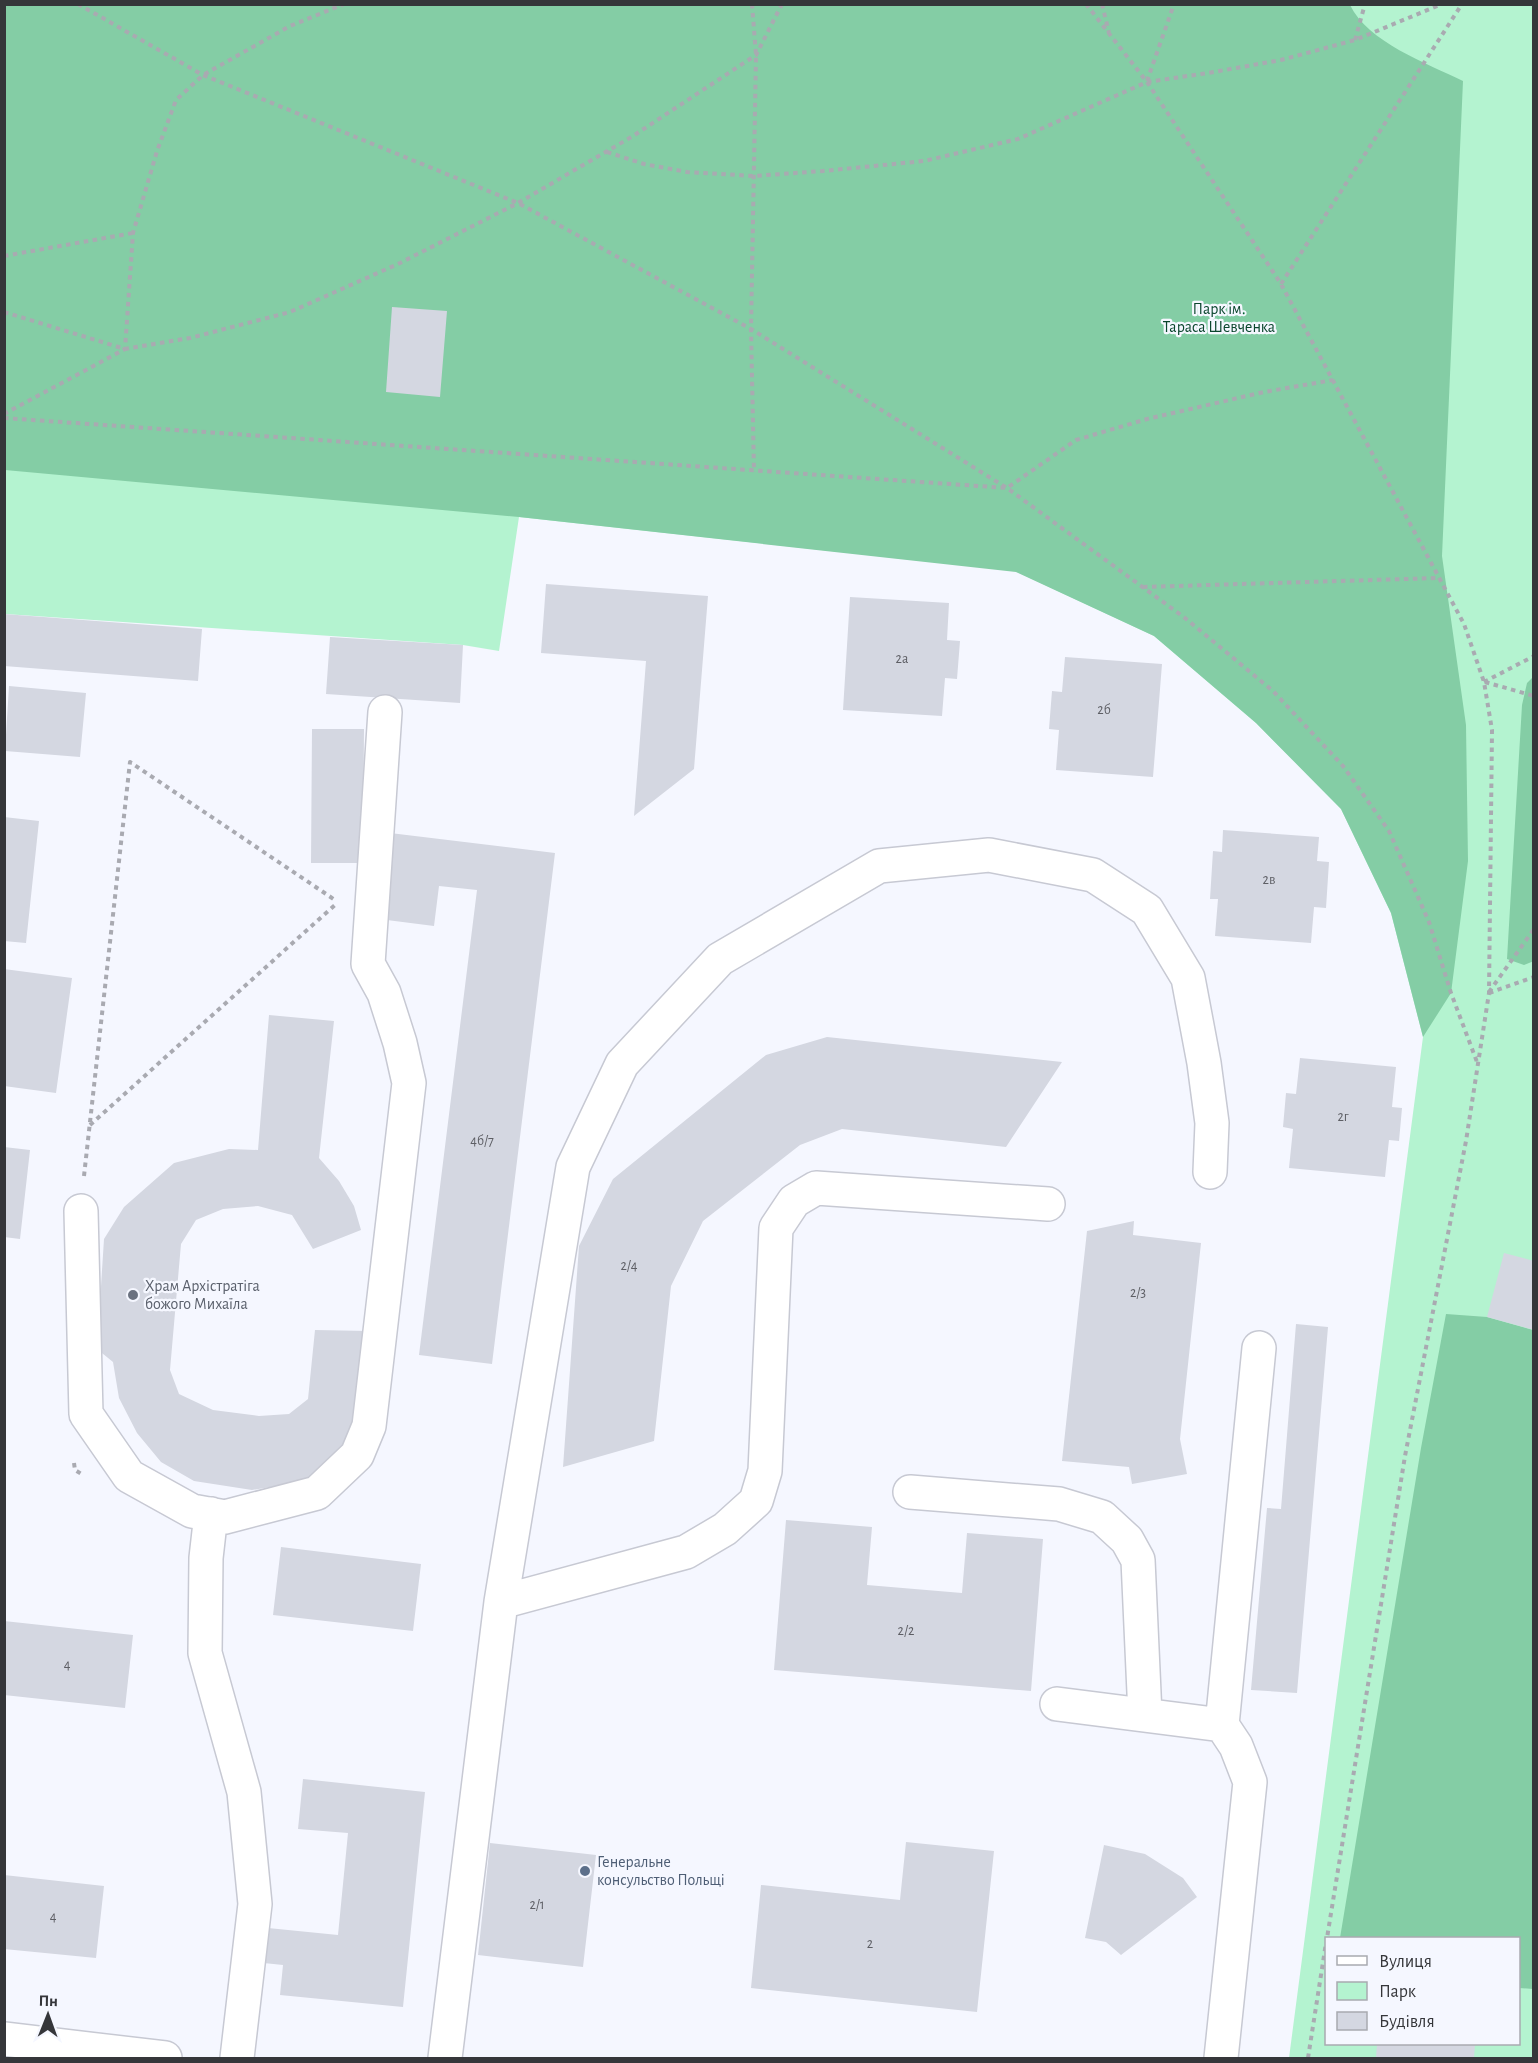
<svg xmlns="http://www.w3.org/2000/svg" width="1538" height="2063" viewBox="0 0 1538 2063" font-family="'Alegreya Sans',sans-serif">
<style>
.green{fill:#b4f3d0;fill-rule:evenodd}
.forest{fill:#84cda5}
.building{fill:#d4d7e1}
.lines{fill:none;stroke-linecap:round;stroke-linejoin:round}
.minor-casing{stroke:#c7c9d3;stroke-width:36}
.path{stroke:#a9aab1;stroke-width:4;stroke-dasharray:4.5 4.5;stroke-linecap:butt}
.minor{stroke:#fff;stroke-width:33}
.worship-dot{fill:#6b7280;stroke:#f5f7ff;stroke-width:2}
.service-dot{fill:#5c6f8a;stroke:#f5f7ff;stroke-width:2}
.labels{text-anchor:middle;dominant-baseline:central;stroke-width:4.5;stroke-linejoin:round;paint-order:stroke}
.number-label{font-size:14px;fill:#5d5e64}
.park-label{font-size:16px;fill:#0a462d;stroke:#f5f7ff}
.worship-label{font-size:16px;fill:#5b616d;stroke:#f5f7ff;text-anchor:start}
.service-label{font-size:16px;fill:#4e5e75;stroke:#f5f7ff;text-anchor:start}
</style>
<rect width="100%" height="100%" fill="#f5f7ff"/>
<!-- green -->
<path class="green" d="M 4,5 L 1533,5 L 1533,2058 L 1289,2058 L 1423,1037 L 1391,913 L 1341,809 L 1256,723 L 1154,636 L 1015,571 L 519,517 L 499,651 L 463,645 L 5,614 ZM 1326,1938 L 1518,1938 L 1518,2044 L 1326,2044 Z"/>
<!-- forest -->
<path class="forest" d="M 4,5 L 1350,5 C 1368,42 1426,63 1463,81 L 1442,556 L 1466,725 L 1468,861 L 1451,993 L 1423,1037 L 1391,913 L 1341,809 L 1256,723 L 1154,636 L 1016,572 L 519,517 L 5,470 Z
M 1533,677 L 1534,961 L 1524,965 L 1507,959 L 1522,705 L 1527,683 Z
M 1446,1314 L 1487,1317 L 1533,1330 L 1533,1989 L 1519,1988 L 1518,1938 L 1340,1938 L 1421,1448 Z"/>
<!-- building -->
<path class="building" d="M 392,307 L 447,311 L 440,397 L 386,392 Z
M 546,584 L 708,596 L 694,769 L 634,816 L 646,661 L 541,653 Z
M 850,597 L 949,603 L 947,640 L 960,641 L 957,679 L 945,678 L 942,716 L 843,710 Z
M 4,614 L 202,629 L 198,681 L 4,666 Z
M 330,637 L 463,645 L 460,703 L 326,694 Z
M 1065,657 L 1162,664 L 1153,777 L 1056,770 L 1059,730 L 1049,729 L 1052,691 L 1062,692 Z
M 9,686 L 86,693 L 80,757 L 5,751 Z
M 312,729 L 364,729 L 363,863 L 311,863 Z
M 4,817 L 39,821 L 26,943 L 4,941 Z
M 1223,830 L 1319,837 L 1317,861 L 1329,862 L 1326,908 L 1314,907 L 1311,943 L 1215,936 L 1218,899 L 1210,899 L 1213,851 L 1222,852 Z
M 390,833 L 555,853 L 492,1364 L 419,1355 L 477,890 L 439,886 L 434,926 L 379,919 Z
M 4,969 L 72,978 L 56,1093 L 4,1086 Z
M 269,1015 L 334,1021 L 319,1158 L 339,1181 L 354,1206 L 361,1230 L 313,1249 L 292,1215 L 258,1206 L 223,1209 L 196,1220 L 181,1244 L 170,1370 L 179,1394 L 213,1410 L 259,1416 L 289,1414 L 308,1399 L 315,1330 L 369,1331 L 348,1451 L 306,1481 L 252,1490 L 194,1481 L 161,1462 L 137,1433 L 119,1398 L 113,1362 L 97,1349 L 104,1239 L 124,1207 L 174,1163 L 229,1149 L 258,1150 Z
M 827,1037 L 1062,1062 L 1006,1147 L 842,1129 L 800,1145 L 703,1221 L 671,1286 L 654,1441 L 563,1467 L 579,1246 L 613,1179 L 766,1055 Z
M 1300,1058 L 1396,1067 L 1392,1107 L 1402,1108 L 1399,1141 L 1389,1140 L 1385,1177 L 1289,1168 L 1293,1129 L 1283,1127 L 1286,1093 L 1296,1094 Z
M 4,1147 L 30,1150 L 20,1239 L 4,1237 Z
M 1134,1221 L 1133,1235 L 1201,1243 L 1180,1439 L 1187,1474 L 1132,1484 L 1129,1467 L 1062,1461 L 1087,1231 Z
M 1504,1253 L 1534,1261 L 1534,1330 L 1487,1317 Z
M 1296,1324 L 1328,1327 L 1297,1693 L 1251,1690 L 1267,1508 L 1281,1509 Z
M 786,1520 L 872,1527 L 867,1585 L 962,1593 L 967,1533 L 1043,1539 L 1031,1691 L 774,1670 Z
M 281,1547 L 421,1564 L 413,1631 L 273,1615 Z
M 4,1621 L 133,1635 L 125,1708 L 4,1695 Z
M 303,1779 L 425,1792 L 403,2007 L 280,1995 L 283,1965 L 254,1962 L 258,1927 L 338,1935 L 348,1833 L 298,1829 Z
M 906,1842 L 994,1851 L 977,2012 L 751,1988 L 761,1885 L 900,1900 Z
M 490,1843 L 596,1855 L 583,1967 L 478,1955 Z
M 1104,1845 L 1145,1854 L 1183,1878 L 1197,1897 L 1121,1955 L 1106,1942 L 1085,1938 Z
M 4,1875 L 104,1886 L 96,1958 L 4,1949 Z
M 1377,2044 L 1475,2044 L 1474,2058 L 1376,2058 Z"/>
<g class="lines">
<defs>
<path id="minor" d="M 81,1211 L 86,1414 L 129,1476 L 192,1511 L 225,1517 L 317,1493 L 357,1455 L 369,1426 L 409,1083 L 400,1043 L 384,993 L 368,964 L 385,712
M 910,1492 L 1059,1504 L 1102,1517 L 1127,1540 L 1138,1560 L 1145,1715
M 211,1514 L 206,1558 L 205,1653 L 244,1792 L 255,1904 L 237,2058
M 501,1602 L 686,1552 L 725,1529 L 756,1501 L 765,1471 L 776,1228 L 794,1201 L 816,1188 L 1048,1204
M 1057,1704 L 1222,1725
M 4,2039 L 165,2058
M 445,2058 L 501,1602 L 573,1167 L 622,1064 L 720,959 L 879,866 L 989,855 L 1093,875 L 1147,910 L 1188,978 L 1204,1063 L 1212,1123 L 1210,1172
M 1221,2058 L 1250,1782 L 1236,1746 L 1222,1725 L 1259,1348"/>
</defs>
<!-- minor casing -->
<use href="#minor" class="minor-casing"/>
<!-- path -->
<path class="path" d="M 78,4 L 203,75 L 518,203 L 751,329 L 1007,488 L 1185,618 L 1273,691 L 1343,766 L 1389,831 L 1429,922 L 1451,993 L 1477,1062
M 752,4 L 756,55 L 751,329 L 754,472
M 1086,4 L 1147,82 L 1281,284 L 1464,624 L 1484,682 L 1492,730 L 1489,993 L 1466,1141 L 1405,1456 L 1327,1938
M 1102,4 L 1109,33
M 1355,40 L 1365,4
M 1147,81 L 1174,4
M 607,152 L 644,164 L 687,172 L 754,176 L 823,171 L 924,161 L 1018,139 L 1147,82 L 1208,73 L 1281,60 L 1355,40 L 1442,4
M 4,256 L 133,233
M 1281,284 L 1462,4
M 4,312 L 125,349 L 190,338 L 290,312 L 398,264 L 518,203 L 633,136 L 756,55 L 782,4
M 4,414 L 125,349 L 133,233 L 157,151 L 176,100 L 203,75 L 290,26 L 344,4
M 4,418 L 1007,488 L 1076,440 L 1147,419 L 1264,392 L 1333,380
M 1143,587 L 1438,578
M 1484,682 L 1534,656
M 1485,682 L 1534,696
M 1489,992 L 1534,929
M 1489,993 L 1534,977
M 90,1125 L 335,905
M 84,1176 L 130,762 L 335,900
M 74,1463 L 75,1470 L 83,1475
M 1308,2058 L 1326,1943"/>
<!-- minor -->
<use href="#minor" class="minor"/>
</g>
<!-- markers -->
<circle class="worship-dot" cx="133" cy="1295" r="6"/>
<circle class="service-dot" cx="585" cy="1871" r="6"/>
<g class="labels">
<!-- number labels -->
<g class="number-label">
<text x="902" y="659">2а</text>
<text x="1104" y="710">2б</text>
<text x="1269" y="880">2в</text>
<text x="1343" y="1117">2г</text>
<text x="482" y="1141">4б/7</text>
<text x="629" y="1266">2/4</text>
<text x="1138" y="1293">2/3</text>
<text x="906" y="1631">2/2</text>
<text x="67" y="1665">4</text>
<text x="537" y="1905">2/1</text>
<text x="53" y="1917">4</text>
<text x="870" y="1944">2</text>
</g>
<!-- park labels -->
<g class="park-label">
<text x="1219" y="309">Парк ім.<tspan x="1219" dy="18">Тараса Шевченка</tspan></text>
</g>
<!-- worship labels -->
<g class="worship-label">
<text x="145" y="1286">Храм Архістратіга<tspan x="145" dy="18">божого Михаїла</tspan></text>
</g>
<!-- service labels -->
<g class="service-label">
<text x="597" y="1862">Генеральне<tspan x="597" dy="18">консульство Польщі</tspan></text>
</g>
</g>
<!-- border -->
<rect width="1538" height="2063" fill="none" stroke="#35363a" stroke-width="12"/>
<!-- legend -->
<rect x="1325" y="1937" width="195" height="108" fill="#f5f7ff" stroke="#a8aab0" stroke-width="1.5"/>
<rect x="1337" y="1956" width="30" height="9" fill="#ffffff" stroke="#a8aab0" stroke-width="1.5"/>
<text x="1379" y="1967" font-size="18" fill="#35363a">Вулиця</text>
<rect x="1337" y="1982" width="30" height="18" fill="#b4f3d0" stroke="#a8aab0" stroke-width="1.5"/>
<text x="1379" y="1997" font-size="18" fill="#35363a">Парк</text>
<rect x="1337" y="2012" width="30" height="18" fill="#d4d7e1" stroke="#a8aab0" stroke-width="1.5"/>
<text x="1379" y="2027" font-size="18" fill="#35363a">Будівля</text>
<!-- north arrow -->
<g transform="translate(48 2015) rotate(1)" stroke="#f5f7ff" stroke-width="4.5" paint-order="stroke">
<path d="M0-4.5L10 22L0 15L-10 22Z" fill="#35363a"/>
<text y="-9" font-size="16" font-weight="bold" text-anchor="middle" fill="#35363a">Пн</text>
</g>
</svg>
